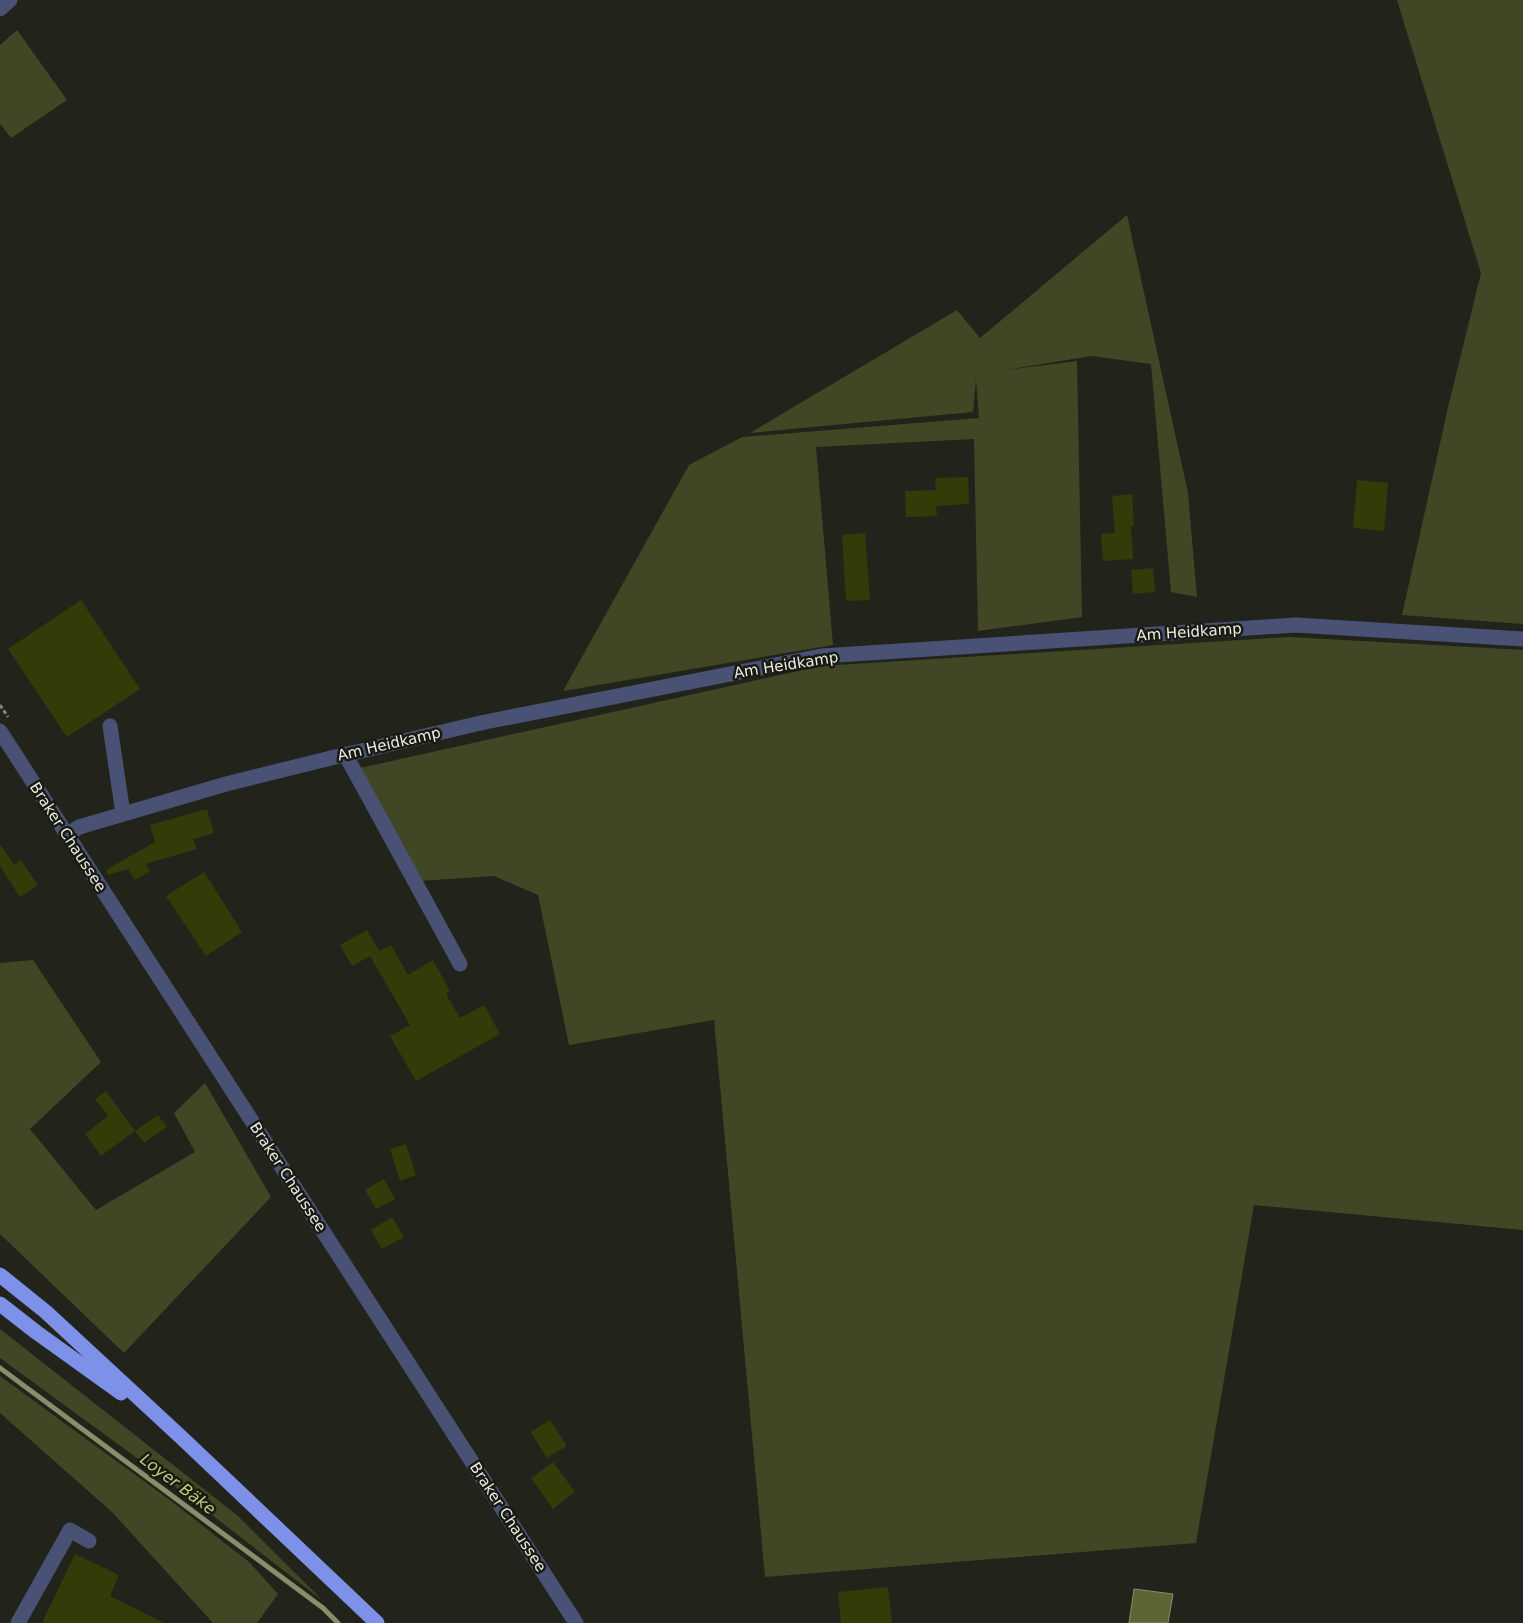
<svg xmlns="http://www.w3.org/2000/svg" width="1523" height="1623" viewBox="0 0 1523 1623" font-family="'DejaVu Sans',sans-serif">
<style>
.green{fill:#414724}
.water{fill:#5d6535;stroke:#878e6a}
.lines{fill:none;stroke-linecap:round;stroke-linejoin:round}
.stream{stroke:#878e6a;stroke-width:5}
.building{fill:#343b09}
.path{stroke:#82847c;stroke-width:3;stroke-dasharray:4 2.5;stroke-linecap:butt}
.minor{stroke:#495275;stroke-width:15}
.highway{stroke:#7d91e8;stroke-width:15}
.labels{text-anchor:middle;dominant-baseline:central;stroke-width:5;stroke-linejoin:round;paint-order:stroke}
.street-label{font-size:15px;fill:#eaece5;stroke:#191b12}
.water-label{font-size:16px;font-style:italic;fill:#becc80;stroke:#191b12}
</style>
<rect width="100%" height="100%" fill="#22241b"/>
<!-- green -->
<path class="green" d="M 1397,0 L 1523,0 L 1523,624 L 1402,615 L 1449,403 L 1481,273 Z
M 17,30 L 67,100 L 11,138 L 0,124 L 0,45 Z
M 1127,215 L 1188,493 L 1197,597 L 1171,592 L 1151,364 L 1092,356 L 1006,370 L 1077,361 L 1082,617 L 978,631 L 974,439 L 816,447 L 833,645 L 563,691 L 689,465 L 742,437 L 979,418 L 976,379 L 973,412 L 750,433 L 957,310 L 980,338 Z
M 1290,637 L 1523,650 L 1523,1230 L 1254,1205 L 1196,1543 L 765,1577 L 714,1020 L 569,1045 L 538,895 L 494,876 L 419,881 L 360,768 L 821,666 Z
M 33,960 L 101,1062 L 30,1129 L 96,1210 L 195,1152 L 174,1113 L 205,1083 L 271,1197 L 124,1353 L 0,1234 L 0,963 Z
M 0,1329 L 238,1516 L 323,1601 L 167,1480 L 0,1358 Z
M 0,1376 L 171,1501 L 249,1562 L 278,1594 L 257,1623 L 213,1623 L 112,1512 L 0,1413 Z"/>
<!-- water -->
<path class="water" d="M 1134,1589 L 1173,1594 L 1168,1623 L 1129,1623 Z"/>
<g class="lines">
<!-- stream -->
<path class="stream" d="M 0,1368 L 323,1608 L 338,1623"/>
</g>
<!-- building -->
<path class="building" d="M 968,477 L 969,504 L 936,506 L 937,516 L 906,517 L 905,491 L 936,490 L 935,478 Z
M 1357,480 L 1388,483 L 1384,531 L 1353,528 Z
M 1132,494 L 1134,526 L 1131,526 L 1133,559 L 1103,561 L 1101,534 L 1115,533 L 1112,496 Z
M 865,533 L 870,600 L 846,601 L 842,535 Z
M 1153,568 L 1155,592 L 1133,594 L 1131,570 Z
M 81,600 L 140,689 L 67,737 L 8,649 Z
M 207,809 L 214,833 L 193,839 L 197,849 L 145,864 L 150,871 L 135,880 L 128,869 L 108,875 L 106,870 L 155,842 L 150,825 Z
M 0,844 L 14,865 L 21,860 L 38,885 L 20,897 L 0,866 Z
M 204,872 L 242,932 L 206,956 L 166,896 Z
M 367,930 L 379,951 L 352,966 L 340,945 Z
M 391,945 L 408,975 L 433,960 L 450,991 L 446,994 L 460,1018 L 484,1005 L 500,1034 L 416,1081 L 390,1036 L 410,1025 L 370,956 Z
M 106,1091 L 135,1131 L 101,1156 L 85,1134 L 108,1116 L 95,1099 Z
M 158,1115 L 167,1127 L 144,1143 L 135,1131 Z
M 406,1144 L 416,1175 L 400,1181 L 390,1149 Z
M 384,1179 L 395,1199 L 376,1209 L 365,1190 Z
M 392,1217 L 404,1237 L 382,1249 L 371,1230 Z
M 550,1420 L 567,1446 L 547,1458 L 531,1432 Z
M 553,1462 L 575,1492 L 553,1509 L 531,1478 Z
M 75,1554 L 119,1575 L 110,1596 L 164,1623 L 42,1623 Z
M 888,1587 L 892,1623 L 841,1623 L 838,1592 Z"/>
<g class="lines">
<!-- path -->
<path class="path" d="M 0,705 L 8,717"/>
<!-- minor -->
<path class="minor" d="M 0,9 L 10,0
M 110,726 L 123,814
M 0,731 L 576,1623
M 345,754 L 460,964
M 67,835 L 79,827 L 226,784 L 331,758 L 485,722 L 822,656 L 1296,625 L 1523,639
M 18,1623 L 70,1530 L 89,1541"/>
<!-- highway -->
<path class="highway" d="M 0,1275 L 46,1312 L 182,1438 L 377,1623
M 0,1304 L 36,1332 L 121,1393"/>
</g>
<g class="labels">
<!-- street labels -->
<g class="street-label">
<text transform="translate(1189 632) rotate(-4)">Am Heidkamp</text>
<text transform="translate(786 665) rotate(-9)">Am Heidkamp</text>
<text transform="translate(389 744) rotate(-13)">Am Heidkamp</text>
<text transform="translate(68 837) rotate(57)">Braker Chaussee</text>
<text transform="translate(288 1177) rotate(57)">Braker Chaussee</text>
<text transform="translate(508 1517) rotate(57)">Braker Chaussee</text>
</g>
<!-- water labels -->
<g class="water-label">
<text transform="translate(178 1484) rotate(37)">Loyer Bäke</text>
</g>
</g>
</svg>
